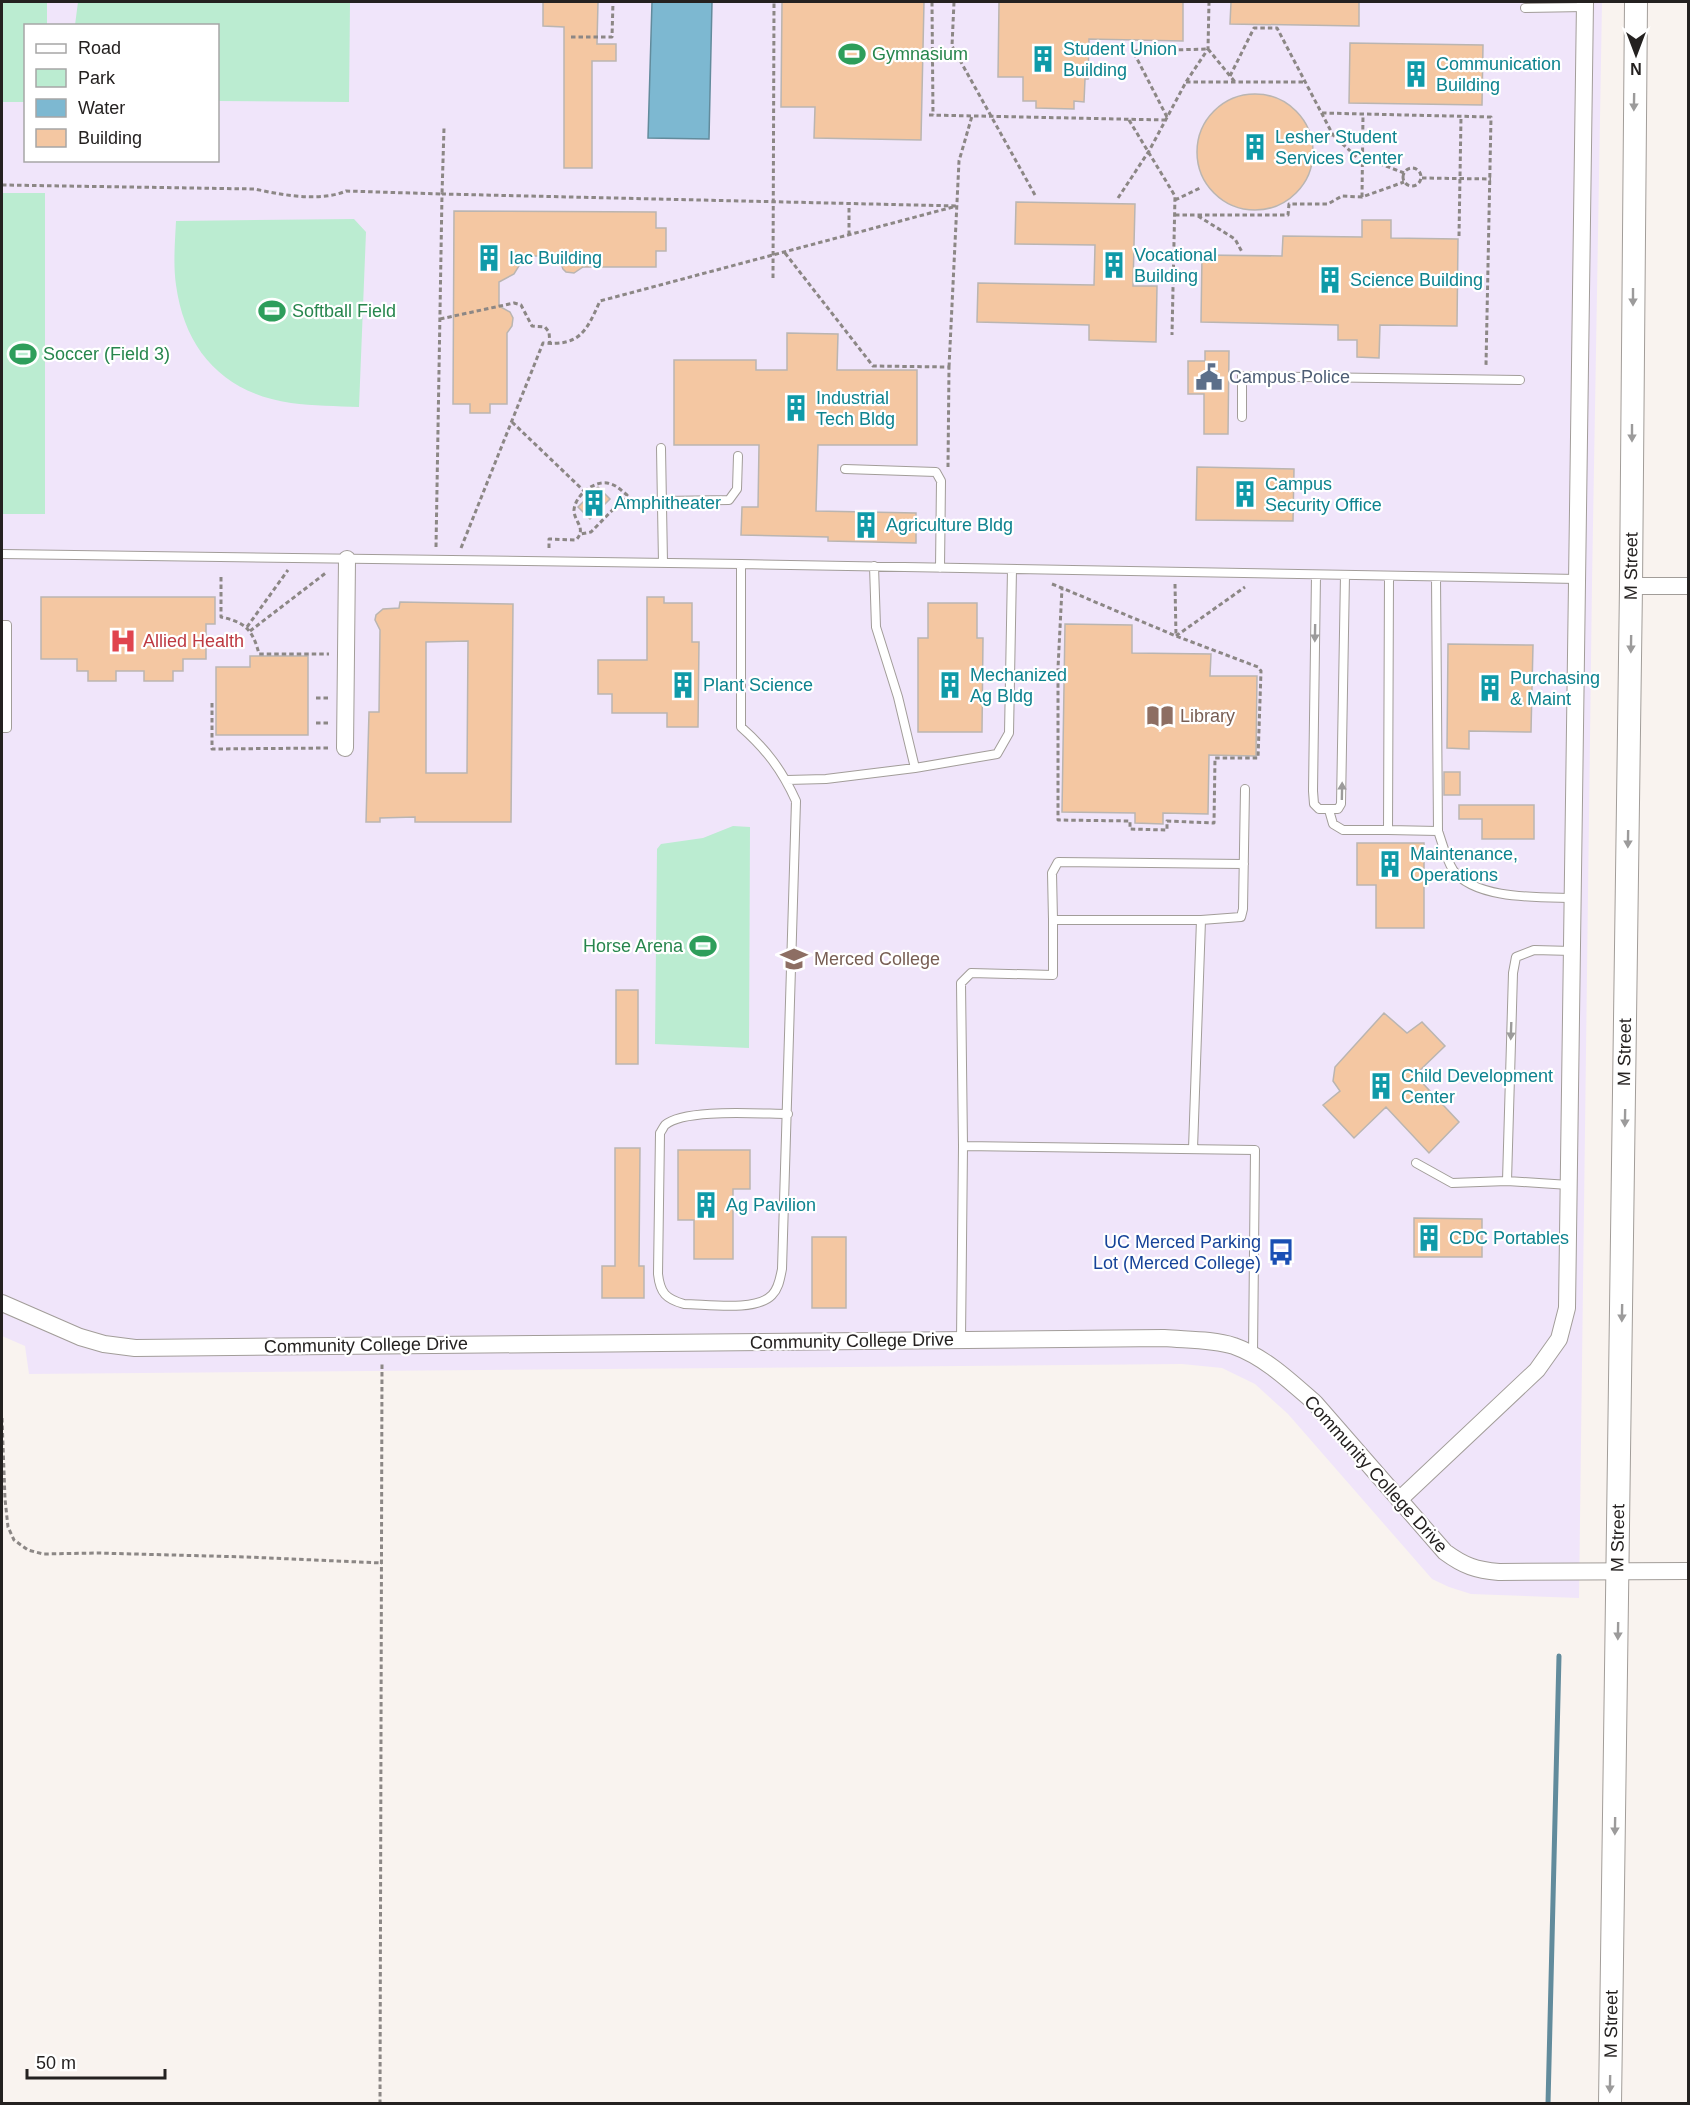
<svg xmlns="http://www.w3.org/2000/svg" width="1690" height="2105" viewBox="0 0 1690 2105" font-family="Helvetica,sans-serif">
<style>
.education{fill:#f0e5fa;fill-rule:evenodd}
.green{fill:#bbecd1}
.water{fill:#7db8d1;stroke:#628b9c;stroke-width:1.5}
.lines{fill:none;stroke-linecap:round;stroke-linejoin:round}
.stream{stroke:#628b9c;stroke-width:5}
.building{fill:#f4c7a2;stroke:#bab5b1;stroke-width:1.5;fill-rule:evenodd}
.lane-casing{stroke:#a29d99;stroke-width:10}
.street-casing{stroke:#a29d99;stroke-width:18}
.secondary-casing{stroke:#a29d99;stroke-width:24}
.path{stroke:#8c8785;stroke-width:3;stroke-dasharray:4.5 3;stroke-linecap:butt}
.lane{stroke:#fff;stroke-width:8}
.street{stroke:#fff;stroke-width:16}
.secondary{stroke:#fff;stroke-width:22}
.oneway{fill:#9c9b9b}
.labels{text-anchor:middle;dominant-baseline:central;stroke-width:4.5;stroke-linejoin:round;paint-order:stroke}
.culture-label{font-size:18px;fill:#0d838f;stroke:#fff;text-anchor:start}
.leisure-label{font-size:18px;fill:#27864d;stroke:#fff;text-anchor:start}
.service-label{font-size:18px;fill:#4e5e75;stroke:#fff;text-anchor:start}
.street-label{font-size:18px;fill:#242120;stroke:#fff}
.health-label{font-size:18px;fill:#be3a42;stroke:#fff;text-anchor:start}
.education-label{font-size:18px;fill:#785e54;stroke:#fff;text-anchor:start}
.transit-label{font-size:18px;fill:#164399;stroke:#fff;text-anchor:end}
</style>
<rect width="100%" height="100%" fill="#f9f3ef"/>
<!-- education -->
<path class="education" d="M 2,2 L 1602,2 L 1592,583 L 1579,1598 L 1471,1594 L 1449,1587 L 1432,1579 L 1288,1414 L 1255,1384 L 1222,1368 L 1182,1364 L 29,1374 L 25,1346 L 2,1336 ZM 26,26 L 218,26 L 218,160 L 26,160 Z"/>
<!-- green -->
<path class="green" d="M 2,2 L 47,2 L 47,25 L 26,26 L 25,102 L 2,102 Z
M 78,2 L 350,2 L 349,102 L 218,101 L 218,26 L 75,25 Z
M 2,193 L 45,193 L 45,514 L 2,514 Z
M 354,219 L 366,232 L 359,407 C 337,406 313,406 291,403 C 224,393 185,351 176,285 C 173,264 175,242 176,221 Z
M 733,826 L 750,827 L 749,1048 L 655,1044 L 657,849 L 661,844 L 703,838 Z"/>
<!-- water -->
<path class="water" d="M 652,2 L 712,2 L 709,139 L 648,138 Z"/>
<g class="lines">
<!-- stream -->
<path class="stream" d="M 1548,2104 L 1559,1656"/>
</g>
<!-- building -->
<path class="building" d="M 543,2 L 598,2 L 597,44 L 616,44 L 616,61 L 592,61 L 592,168 L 564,168 L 564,27 L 543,26 Z
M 782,2 L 924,2 L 921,140 L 814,138 L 815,107 L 781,107 Z
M 999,2 L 1183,2 L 1183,41 L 1089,39 L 1088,79 L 1085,79 L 1084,102 L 1074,101 L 1074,109 L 1036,108 L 1036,101 L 1023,101 L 1023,77 L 998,77 Z
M 1231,2 L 1359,2 L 1359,26 L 1230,24 Z
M 1350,43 L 1483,45 L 1482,105 L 1349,103 Z
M1197 152a58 58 0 1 1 116 0a58 58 0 1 1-116 0Z
M 1016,202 L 1135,204 L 1133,286 L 1157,286 L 1156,342 L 1089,340 L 1089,325 L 977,322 L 978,283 L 1094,285 L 1095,245 L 1015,244 Z
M 454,211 L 656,212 L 656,228 L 666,228 L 666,251 L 656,251 L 656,267 L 583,267 L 574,273 L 566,272 L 563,269 L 558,256 L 525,256 L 514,274 L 499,282 L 499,306 L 510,312 L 513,318 L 512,326 L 507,333 L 507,404 L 490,404 L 490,413 L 470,413 L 470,404 L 453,404 Z
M 1362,220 L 1391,220 L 1391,238 L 1458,239 L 1457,326 L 1380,325 L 1379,358 L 1357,357 L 1357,340 L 1338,340 L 1338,325 L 1201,322 L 1202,255 L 1282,256 L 1283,236 L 1362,237 Z
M 787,333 L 838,334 L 837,370 L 917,370 L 917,445 L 818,445 L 816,511 L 916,513 L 916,543 L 828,541 L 828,537 L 741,535 L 742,507 L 758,507 L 759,445 L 674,445 L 674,360 L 756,360 L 756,370 L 787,370 Z
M 1205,351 L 1229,351 L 1228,434 L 1204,434 L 1204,394 L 1188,394 L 1188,361 L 1205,361 Z
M 1197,467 L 1294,469 L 1293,521 L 1196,520 Z
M 598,487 L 610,499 L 590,519 L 578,507 Z
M 41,597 L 215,597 L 215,624 L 206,624 L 206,659 L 183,659 L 183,671 L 173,671 L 173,681 L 144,681 L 144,671 L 116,671 L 116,681 L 88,681 L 88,671 L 77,671 L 77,659 L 41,659 Z
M 647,597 L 664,597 L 664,603 L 692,603 L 692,642 L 699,642 L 698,727 L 667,727 L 667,713 L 612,713 L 612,694 L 598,694 L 598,660 L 647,660 Z
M 400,602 L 513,604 L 511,822 L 415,822 L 415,817 L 380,818 L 380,822 L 366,822 L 369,712 L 379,712 L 380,630 L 375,620 L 376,615 L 383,609 L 399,608 ZM 468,641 L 467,773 L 426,773 L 426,642 Z
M 928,603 L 977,603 L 977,638 L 983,638 L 982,732 L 918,732 L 918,638 L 928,638 Z
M 1065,624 L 1132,625 L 1132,653 L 1211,654 L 1210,676 L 1257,676 L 1256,756 L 1209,755 L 1208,814 L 1163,813 L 1163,824 L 1135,823 L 1135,813 L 1062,812 Z
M 1448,644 L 1533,645 L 1531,732 L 1469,731 L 1469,749 L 1447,748 Z
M 250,656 L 308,656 L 308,735 L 216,735 L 216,667 L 250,667 Z
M 1444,772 L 1460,772 L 1460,795 L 1444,795 Z
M 1459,805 L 1534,805 L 1534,839 L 1482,839 L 1482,819 L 1459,819 Z
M 1357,843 L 1424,843 L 1424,928 L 1376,928 L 1376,885 L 1357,885 Z
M 616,990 L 638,990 L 638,1064 L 616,1064 Z
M 1384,1013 L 1407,1033 L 1422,1022 L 1445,1046 L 1415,1075 L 1459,1122 L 1429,1153 L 1386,1107 L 1354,1138 L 1323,1105 L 1340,1091 L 1333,1081 L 1335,1067 Z
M 615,1148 L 640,1148 L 639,1266 L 644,1266 L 644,1298 L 602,1298 L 602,1266 L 615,1266 Z
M 678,1150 L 750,1150 L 750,1189 L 733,1189 L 733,1259 L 694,1259 L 694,1220 L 678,1220 Z
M 1414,1218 L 1482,1219 L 1482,1257 L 1414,1257 Z
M 812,1237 L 846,1237 L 846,1308 L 812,1308 Z"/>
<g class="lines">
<defs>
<path id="lane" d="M 1525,8 L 1585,7
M 1242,417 L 1242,376 L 1520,380
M 661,448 L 663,563
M 845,469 L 936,472 L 941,481 L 940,568
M 662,501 L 729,500 L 737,489 L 738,456
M 2,554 L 741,564 L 1577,579
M 741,564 L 741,727 C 766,749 782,770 796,801 L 782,1269 C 780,1278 779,1288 772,1295 C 756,1312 706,1304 684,1304 C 666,1299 660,1293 658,1274 L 660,1133 C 661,1132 664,1126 665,1125 C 684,1108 761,1114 788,1114
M 874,566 L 876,627 L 898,697 L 915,768 L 997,754 L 1009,733 L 1012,569
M 1316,575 L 1313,791 L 1314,804 L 1319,809 L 1338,809 L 1341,804 L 1345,575
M 1389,576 L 1388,830 L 1438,831 L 1436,577
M 2,625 L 7,625 L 7,728 L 2,728
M 787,780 L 826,779 L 915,768
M 1329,810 L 1333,824 L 1343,830 L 1388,830
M 1438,831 C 1442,842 1446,859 1453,870 C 1475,900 1540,897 1573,898
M 1053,920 L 1052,873 L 1058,862 L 1244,864
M 1201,920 L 1241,917 L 1243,909 L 1245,789
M 963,1146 L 961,983 L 971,973 L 1053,975 L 1053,920 L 1201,920 L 1193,1149
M 1416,1163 L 1452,1183 L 1507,1181 L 1569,1185
M 1507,1181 L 1513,973 L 1516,957 L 1534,950 L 1572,951
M 961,1340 L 963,1146 L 1255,1150 L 1253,1354"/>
<path id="street" d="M 1631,586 L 1688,586
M 345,748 L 347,559
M 2,1303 L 80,1337 L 104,1344 L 135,1348 L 1164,1338 C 1187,1340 1212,1339 1234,1346 C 1265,1357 1291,1382 1315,1403 L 1445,1552 C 1464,1566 1476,1570 1499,1572 L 1688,1571
M 1399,1500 L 1537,1370 L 1559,1339 L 1567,1308 L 1585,2"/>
<g id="secondary">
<path id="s1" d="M 1610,2104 L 1631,586 L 1636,2"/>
</g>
</defs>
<!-- lane casing -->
<use href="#lane" class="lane-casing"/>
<!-- street casing -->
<use href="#street" class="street-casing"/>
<!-- secondary casing -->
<use href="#secondary" class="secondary-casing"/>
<!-- path -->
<path class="path" d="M 932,2 L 933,115
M 954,2 L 952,46 L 1035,195
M 571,37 L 612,37 L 613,2
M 1208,49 L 1235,82
M 1230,76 L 1254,28 L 1277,28 L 1333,135 L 1362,162
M 1186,82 L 1304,82
M 1322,113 L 1491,117 L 1486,365
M 929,115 L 1165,120
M 1167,117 L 1133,51 L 1208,49
M 1129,120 L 1175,196 L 1172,335
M 1314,134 L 1333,135
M 1365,158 L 1404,173
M1403 177a9 9 0 1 1 18 0a9 9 0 1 1-18 0Z
M 1422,178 L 1491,179
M 2,185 L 255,189 C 281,195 321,202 346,191 L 442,194 L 444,128
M 1362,197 L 1363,115
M 1118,198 L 1149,151 L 1186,82 L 1208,49 L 1209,2
M 1175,200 L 1200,188
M 1175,215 L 1288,215 L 1289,204 L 1328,204 L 1342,196 L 1362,197 L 1404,182
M 1198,216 L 1235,239 L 1242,252
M 849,235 L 849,202
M 1459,236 L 1461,117
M 785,253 L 873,366 L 949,367 L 948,467
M 773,278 L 774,2
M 440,319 L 514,303 L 521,305 L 532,326 L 545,327 L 549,332 L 550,344
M 949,367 L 959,161 L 972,116
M 512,422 L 584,491
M 436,547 L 442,194 L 957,206
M 461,548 L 543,343 C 580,346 586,332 600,301 L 953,207
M 549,548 L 549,539 L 576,540 C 587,528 574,522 574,510 C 575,496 593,481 607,483 C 615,484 621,490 627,495 L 591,532 L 581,534
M 221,577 L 221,617 C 245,622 253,630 259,654 L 329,654
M 1052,584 L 1062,588 L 1176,636 L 1258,667 L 1261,671 L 1258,758 L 1215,758 L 1214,823 L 1167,821 L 1167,830 L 1130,829 L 1130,821 L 1058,820 L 1058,668 L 1062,588
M 1175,584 L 1176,636
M 247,627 L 288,570
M 250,631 L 327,572
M 1176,636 L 1245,587
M 316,698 L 329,698
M 212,703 L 212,749 L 329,748
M 316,723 L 329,723
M 2,1418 L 5,1499 L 8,1527 L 14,1540 L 28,1550 L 43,1554 L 97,1553 L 247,1557 L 382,1563
M 380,2104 L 382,1362"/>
<!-- lane -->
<use href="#lane" class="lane"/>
<!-- street -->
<use href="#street" class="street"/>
<!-- secondary -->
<use href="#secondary" class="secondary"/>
</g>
<!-- one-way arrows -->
<defs><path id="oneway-solid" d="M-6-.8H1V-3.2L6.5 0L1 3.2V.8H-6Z" transform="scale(1.5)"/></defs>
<g class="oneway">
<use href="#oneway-solid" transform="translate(1634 102) rotate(91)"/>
<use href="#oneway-solid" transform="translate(1633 297) rotate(90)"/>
<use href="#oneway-solid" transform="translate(1632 433) rotate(90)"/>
<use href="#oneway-solid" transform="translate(1315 633) rotate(91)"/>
<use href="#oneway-solid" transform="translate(1631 644) rotate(91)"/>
<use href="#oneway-solid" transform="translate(1342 791) rotate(-89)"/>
<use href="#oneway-solid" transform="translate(1628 839) rotate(91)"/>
<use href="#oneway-solid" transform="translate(1511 1031) rotate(92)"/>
<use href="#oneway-solid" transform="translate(1625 1118) rotate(91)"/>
<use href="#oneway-solid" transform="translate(1622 1313) rotate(91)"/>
<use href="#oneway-solid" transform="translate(1618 1631) rotate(91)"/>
<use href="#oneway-solid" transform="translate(1615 1826) rotate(91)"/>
<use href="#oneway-solid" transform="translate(1610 2084) rotate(91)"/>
</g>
<!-- icons -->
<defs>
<symbol id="stadium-bare" viewBox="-9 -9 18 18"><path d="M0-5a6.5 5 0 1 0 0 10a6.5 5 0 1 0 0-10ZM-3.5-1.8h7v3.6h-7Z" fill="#2e9e5b" stroke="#fff" stroke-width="2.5" paint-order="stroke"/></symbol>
<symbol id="building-bare" viewBox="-9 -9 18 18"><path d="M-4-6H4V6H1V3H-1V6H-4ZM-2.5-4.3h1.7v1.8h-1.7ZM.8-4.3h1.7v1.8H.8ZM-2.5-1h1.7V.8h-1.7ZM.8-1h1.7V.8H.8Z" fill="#0f9aa8" stroke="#fff" stroke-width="2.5" paint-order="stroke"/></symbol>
<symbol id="civic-bare" viewBox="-9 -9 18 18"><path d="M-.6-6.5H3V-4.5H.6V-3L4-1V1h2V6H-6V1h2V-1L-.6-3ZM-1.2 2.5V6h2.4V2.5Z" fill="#5c6f8a" stroke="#fff" stroke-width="2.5" paint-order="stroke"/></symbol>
<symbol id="hospital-bare" viewBox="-9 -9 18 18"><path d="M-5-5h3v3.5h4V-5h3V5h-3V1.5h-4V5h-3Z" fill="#e0444e" stroke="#fff" stroke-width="2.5" paint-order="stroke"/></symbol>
<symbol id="library-bare" viewBox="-9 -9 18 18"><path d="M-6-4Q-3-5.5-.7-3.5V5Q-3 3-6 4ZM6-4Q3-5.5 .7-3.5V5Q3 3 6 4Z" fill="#8d6e63" stroke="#fff" stroke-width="2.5" paint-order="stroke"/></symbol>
<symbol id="university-bare" viewBox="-9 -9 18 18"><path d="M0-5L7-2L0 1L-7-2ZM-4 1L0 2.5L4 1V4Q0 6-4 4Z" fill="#8d6e63" stroke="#fff" stroke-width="2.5" paint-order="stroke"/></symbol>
<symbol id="bus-bare" viewBox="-9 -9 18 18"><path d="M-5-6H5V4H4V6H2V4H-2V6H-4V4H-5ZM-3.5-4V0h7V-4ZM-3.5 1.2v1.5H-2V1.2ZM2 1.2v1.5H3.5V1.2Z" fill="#1a4fb4" stroke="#fff" stroke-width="2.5" paint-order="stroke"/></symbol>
</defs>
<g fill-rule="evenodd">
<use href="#stadium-bare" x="833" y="35" width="38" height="38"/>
<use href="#building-bare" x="1024" y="40" width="38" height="38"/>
<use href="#building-bare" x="1397" y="55" width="38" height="38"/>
<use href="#building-bare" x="1236" y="128" width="38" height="38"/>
<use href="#building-bare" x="470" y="239" width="38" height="38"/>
<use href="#building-bare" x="1095" y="246" width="38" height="38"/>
<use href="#building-bare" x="1311" y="261" width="38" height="38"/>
<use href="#stadium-bare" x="253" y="292" width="38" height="38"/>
<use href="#stadium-bare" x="4" y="335" width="38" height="38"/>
<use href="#civic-bare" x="1190" y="358" width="38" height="38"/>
<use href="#building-bare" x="777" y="389" width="38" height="38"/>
<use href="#building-bare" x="1226" y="475" width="38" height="38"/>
<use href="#building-bare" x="575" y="484" width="38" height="38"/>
<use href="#building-bare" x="847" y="506" width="38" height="38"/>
<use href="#hospital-bare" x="104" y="622" width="38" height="38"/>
<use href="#building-bare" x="664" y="666" width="38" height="38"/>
<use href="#building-bare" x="931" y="666" width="38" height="38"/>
<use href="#building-bare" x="1471" y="669" width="38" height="38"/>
<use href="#library-bare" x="1141" y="697" width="38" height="38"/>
<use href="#building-bare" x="1371" y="845" width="38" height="38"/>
<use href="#stadium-bare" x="684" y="927" width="38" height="38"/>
<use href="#university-bare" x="775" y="940" width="38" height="38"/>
<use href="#building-bare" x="1362" y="1067" width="38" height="38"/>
<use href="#building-bare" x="687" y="1186" width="38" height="38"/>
<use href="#building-bare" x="1410" y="1219" width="38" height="38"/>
<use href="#bus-bare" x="1262" y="1233" width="38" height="38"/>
</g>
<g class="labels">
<!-- culture labels -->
<g class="culture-label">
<text x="1063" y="49">Student Union<tspan x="1063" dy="21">Building</tspan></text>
<text x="1436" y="64">Communication<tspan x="1436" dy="21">Building</tspan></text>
<text x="1275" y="137">Lesher Student<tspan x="1275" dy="21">Services Center</tspan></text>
<text x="1134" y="255">Vocational<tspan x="1134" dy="21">Building</tspan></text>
<text x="509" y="258">Iac Building</text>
<text x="1350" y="280">Science Building</text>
<text x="816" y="398">Industrial<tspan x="816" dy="21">Tech Bldg</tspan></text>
<text x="1265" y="484">Campus<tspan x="1265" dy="21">Security Office</tspan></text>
<text x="614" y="503">Amphitheater</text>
<text x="886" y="525">Agriculture Bldg</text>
<text x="970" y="675">Mechanized<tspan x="970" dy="21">Ag Bldg</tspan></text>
<text x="1510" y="678">Purchasing<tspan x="1510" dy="21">&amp; Maint</tspan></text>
<text x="703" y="685">Plant Science</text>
<text x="1410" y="854">Maintenance,<tspan x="1410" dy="21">Operations</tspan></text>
<text x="1401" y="1076">Child Development<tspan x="1401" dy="21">Center</tspan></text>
<text x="726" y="1205">Ag Pavilion</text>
<text x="1449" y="1238">CDC Portables</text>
</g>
<!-- leisure labels -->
<g class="leisure-label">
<text x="872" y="54">Gymnasium</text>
<text x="292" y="311">Softball Field</text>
<text x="43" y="354">Soccer (Field 3)</text>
<text x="683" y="946" text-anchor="end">Horse Arena</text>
</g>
<!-- service labels -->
<g class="service-label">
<text x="1229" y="377">Campus Police</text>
</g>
<!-- street labels -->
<g class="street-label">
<text stroke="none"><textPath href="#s1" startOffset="1538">M Street</textPath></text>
<text stroke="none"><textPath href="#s1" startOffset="1052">M Street</textPath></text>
<text transform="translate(852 1341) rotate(-1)">Community College Drive</text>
<text transform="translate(366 1345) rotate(-1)">Community College Drive</text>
<text transform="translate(1376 1474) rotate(48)">Community College Drive</text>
<text stroke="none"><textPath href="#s1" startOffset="566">M Street</textPath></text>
<text stroke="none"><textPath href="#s1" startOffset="80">M Street</textPath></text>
</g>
<!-- health labels -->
<g class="health-label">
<text x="143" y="641">Allied Health</text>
</g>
<!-- education labels -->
<g class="education-label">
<text x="1180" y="716">Library</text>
<text x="814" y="959">Merced College</text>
</g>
<!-- transit labels -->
<g class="transit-label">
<text x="1261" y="1242">UC Merced Parking<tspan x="1261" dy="21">Lot (Merced College)</tspan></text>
</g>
</g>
<!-- border -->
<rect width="1690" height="2105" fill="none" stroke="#242120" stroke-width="6"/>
<!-- legend -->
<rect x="24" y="24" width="195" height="138" fill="#ffffff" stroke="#a7a6a6" stroke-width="1.5"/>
<rect x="36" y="44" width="30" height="9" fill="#ffffff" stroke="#a7a6a6" stroke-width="1.5"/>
<text x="78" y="54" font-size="18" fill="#242120">Road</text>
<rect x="36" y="69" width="30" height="18" fill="#bbecd1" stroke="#a7a6a6" stroke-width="1.5"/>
<text x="78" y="84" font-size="18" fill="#242120">Park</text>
<rect x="36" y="99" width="30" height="18" fill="#7db8d1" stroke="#a7a6a6" stroke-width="1.5"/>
<text x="78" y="114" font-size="18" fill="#242120">Water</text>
<rect x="36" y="129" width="30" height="18" fill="#f4c7a2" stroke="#a7a6a6" stroke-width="1.5"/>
<text x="78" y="144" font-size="18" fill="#242120">Building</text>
<!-- north arrow -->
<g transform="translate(1636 54) rotate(180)" stroke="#ffffff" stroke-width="4.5" paint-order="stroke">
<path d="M0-4.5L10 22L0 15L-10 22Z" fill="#242120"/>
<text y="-9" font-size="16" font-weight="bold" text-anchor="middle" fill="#242120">N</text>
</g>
<!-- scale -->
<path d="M27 2069v9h138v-9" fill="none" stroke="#242120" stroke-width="3"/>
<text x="36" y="2069" font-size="18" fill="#242120" stroke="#ffffff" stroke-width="4.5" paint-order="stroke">50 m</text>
</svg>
